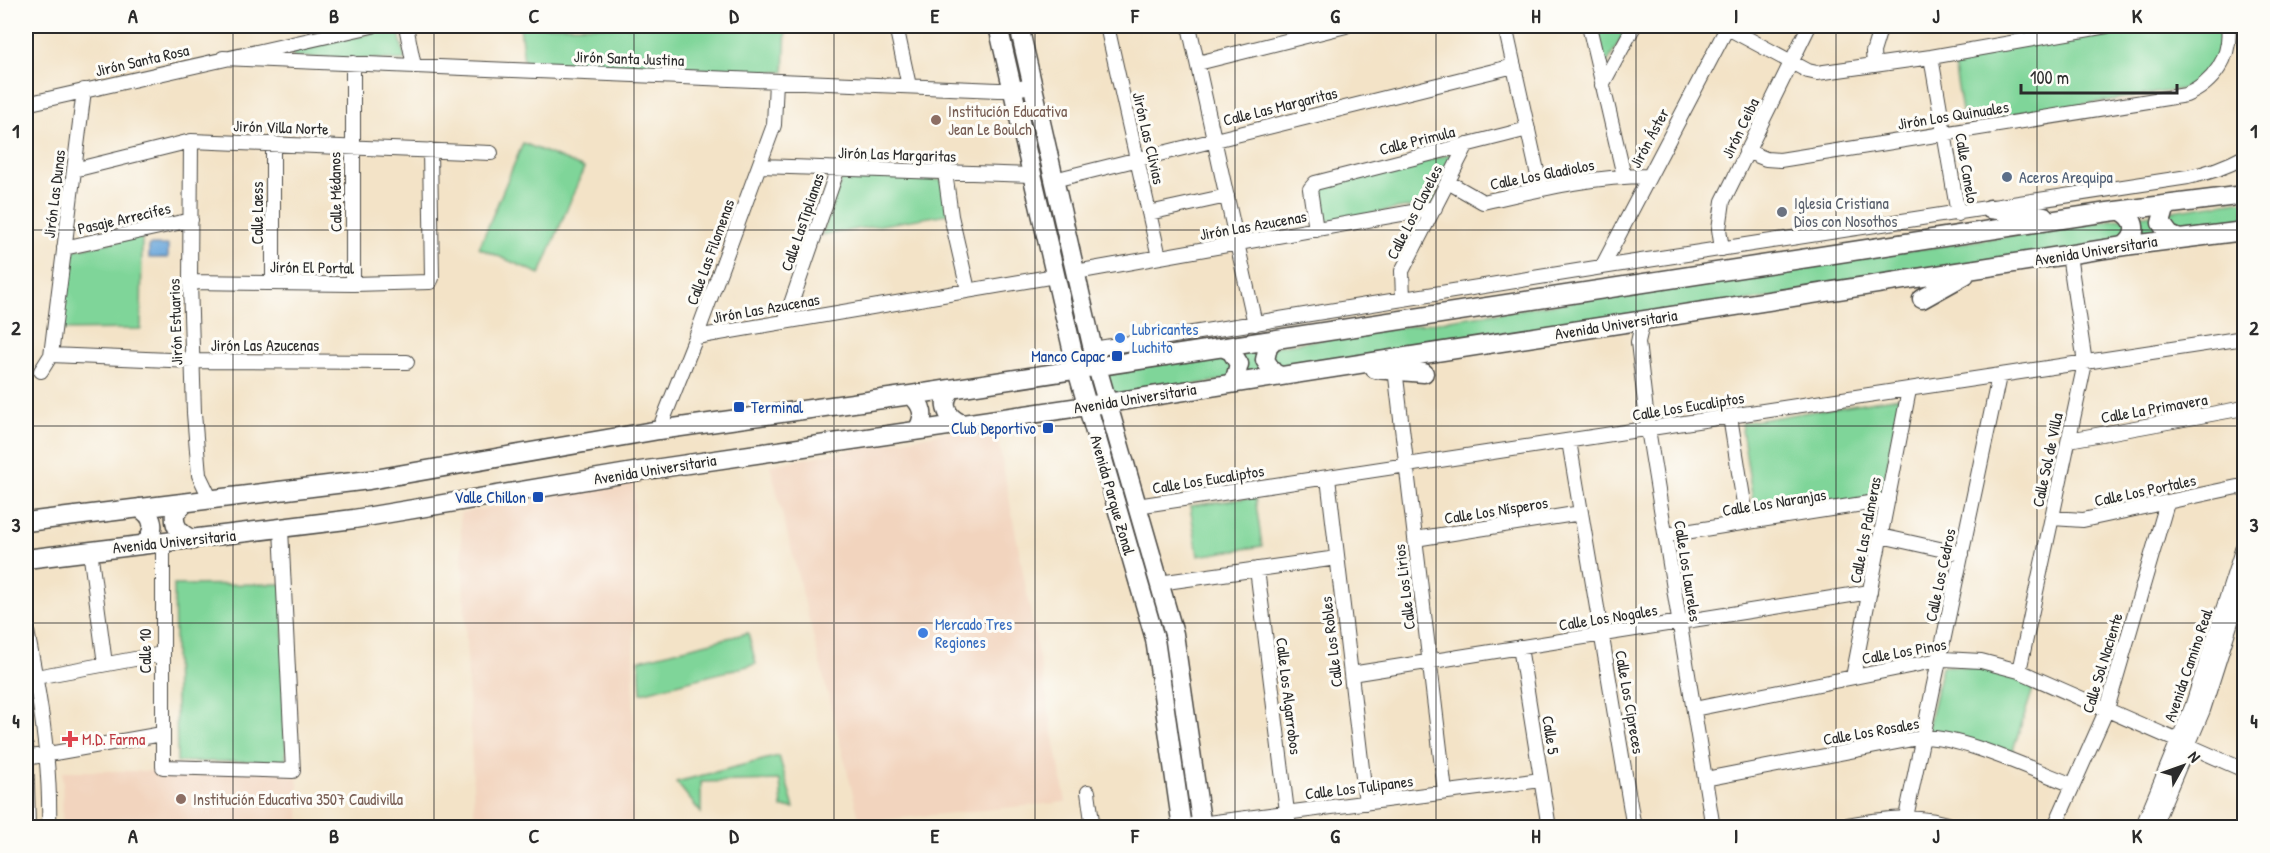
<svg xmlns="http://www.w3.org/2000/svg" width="2270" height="853" viewBox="0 0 2270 853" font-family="'Patrick Hand',sans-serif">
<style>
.built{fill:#f2d4be}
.green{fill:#7fd599;stroke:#558062;stroke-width:1.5}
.water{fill:#68a5da;stroke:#4a6882;stroke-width:1.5}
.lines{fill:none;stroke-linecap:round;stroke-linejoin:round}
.minor-casing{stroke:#494742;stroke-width:16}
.major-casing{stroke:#494742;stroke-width:21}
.minor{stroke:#fff;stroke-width:14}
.major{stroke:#fff;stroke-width:18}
.grid{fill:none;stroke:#2b2b2b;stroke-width:1.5;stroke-opacity:0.55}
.education-dot{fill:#8d6e63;stroke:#fdfcf7;stroke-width:2}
.service-dot{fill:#5c6f8a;stroke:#fdfcf7;stroke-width:2}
.worship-dot{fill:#6b7280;stroke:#fdfcf7;stroke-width:2}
.shop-dot{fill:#3f7fe0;stroke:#fdfcf7;stroke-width:2}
.transit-dot{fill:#1a4fb4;stroke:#fdfcf7;stroke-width:2}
.health-dot{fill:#e0444e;stroke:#fdfcf7;stroke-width:2}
.labels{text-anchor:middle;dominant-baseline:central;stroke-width:6;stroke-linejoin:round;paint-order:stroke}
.street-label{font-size:16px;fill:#2b2b2b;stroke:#fdfcf7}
.education-label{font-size:16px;fill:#785e54;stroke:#fdfcf7;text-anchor:start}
.service-label{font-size:16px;fill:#4e5e75;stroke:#fdfcf7;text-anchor:start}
.worship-label{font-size:16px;fill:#5b616d;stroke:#fdfcf7;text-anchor:start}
.shop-label{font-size:16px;fill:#366cbe;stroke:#fdfcf7;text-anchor:start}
.transit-label{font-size:16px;fill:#164399;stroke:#fdfcf7;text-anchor:end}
.health-label{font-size:16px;fill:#be3a42;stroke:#fdfcf7;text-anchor:start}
.neatline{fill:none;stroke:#2b2b2b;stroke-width:2}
.grid-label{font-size:20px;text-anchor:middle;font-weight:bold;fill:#2b2b2b}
</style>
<rect width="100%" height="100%" fill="#fdfcf7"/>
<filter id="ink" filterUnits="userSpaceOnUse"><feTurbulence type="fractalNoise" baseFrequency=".0167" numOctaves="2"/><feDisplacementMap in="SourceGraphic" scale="12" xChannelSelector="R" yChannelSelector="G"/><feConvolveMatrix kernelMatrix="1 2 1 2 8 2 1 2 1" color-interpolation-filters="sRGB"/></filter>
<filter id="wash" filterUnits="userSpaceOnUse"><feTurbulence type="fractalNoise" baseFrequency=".008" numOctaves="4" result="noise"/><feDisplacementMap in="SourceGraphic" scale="24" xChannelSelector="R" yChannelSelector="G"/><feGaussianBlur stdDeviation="1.35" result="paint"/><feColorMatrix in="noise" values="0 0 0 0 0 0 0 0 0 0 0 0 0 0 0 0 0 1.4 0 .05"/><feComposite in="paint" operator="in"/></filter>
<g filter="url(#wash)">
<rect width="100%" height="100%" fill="#f3e3c7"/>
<!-- built -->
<path class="built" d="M 995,423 L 1066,802 L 860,822 L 770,465 Z
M 634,481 L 633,827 L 475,827 L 460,513 Z
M 63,771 L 297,771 L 300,827 L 62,828 Z"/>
<!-- green -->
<path class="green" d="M 520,26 L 786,26 L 784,72 L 524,63 Z
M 1596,26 L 1628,26 L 1605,67 Z
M 2134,26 L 2223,26 C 2222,55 2209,75 2183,89 L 1964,123 L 1953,58 Z
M 398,28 L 405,60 L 293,57 L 292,49 Z
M 523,143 L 584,168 L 540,274 L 479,248 Z
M 1452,154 L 1433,203 L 1322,222 L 1316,189 Z
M 843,175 L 943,180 L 948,214 L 822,235 Z
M 2244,200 L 2244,226 L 1111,397 L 1105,372 Z
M 142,236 L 141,329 L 58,330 L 68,251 Z
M 1900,397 L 1882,496 L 1755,514 L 1741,423 Z
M 1255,497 L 1262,546 L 1198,556 L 1190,506 Z
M 283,584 L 286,761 L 177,762 L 174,585 Z
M 748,633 L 756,664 L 641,693 L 639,660 Z
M 1942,666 C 1978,665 2001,671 2035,683 L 2011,756 L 1927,732 Z
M 779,756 L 794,808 L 782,808 L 780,780 L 701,782 L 701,813 L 676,782 Z"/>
<!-- water -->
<path class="water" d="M 149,245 L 168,245 L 168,258 L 149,258 Z"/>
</g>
<g filter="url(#ink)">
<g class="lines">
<defs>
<path id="minor" d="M 406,26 L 414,66
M 896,26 L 909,86
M 1107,26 L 1159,257
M 1189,26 L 1255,324
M 1505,26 L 1541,189
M 1589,26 L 1624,176
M 1724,26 L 1808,71 L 1817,73 L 1931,57 L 2107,26
M 1931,57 L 1958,214
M 223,58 L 998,90 L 1013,90 L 1033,85
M 353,63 L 353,284
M 1198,63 L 1346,26
M 1874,65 L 1873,52 L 1881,26
M 1602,85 L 1634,26
M 26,104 L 372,26
M 191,141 L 190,282 L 194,413 L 199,475 L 211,500
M 1746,151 L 1766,159 L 1780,160 L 2186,95 C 2213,84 2232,57 2228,26
M 760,166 L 1032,175
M 74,170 L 191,141 L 491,153
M 945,172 L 951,216 L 968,290
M 1054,180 L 1514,66
M 1448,182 L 1483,202 C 1537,190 1592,176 1648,176
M 1149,213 L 1227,196
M 1316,230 L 1310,189 L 1315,183 L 1528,129
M 64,248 L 191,220
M 1722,249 L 1719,229 L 1723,201 L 1809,26
M 1602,267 L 1728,26
M 1076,272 L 1435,208
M 190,282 L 353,284 L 430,282 L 432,278 L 430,150
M 273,283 L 273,143
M 1403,298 L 1402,271 L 1467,144
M 1643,320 L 1638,342 L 1648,429 L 1713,828
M 785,321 L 838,168
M 696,337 L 1055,276
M 1093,349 L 1602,267 L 2188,177 C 2209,173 2226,167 2244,157
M 51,355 L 193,361 L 407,362
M 41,371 L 51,355 L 84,90
M 1396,377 L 1445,792
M 1730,417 L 1747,522
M 659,430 L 696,337 L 774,125 L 776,81
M 2069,440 L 2244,408
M 1569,441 L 1634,828
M 1328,478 L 1366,803
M 1137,506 L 2244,338
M 2052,518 L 2083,520 L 2237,487 L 2244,488
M 1666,535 L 1888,500
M 1881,536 L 1962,554
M 1415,539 L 1581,513
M 163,543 L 163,767 L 293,771 L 281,529
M 90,550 L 105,664
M 1257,569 L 1289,828
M 1159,583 L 1337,558
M 26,626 C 39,693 51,759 49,828
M 1520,647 L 1549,828
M 2019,671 L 2085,363 L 2069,255
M 1351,674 L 1870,592
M 36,677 L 162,654
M 1853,677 L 1909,390
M 1694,709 L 1944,659 L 1981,661 L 2019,671 L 2244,770
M 26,747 L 28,828
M 26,758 L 162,734
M 1705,779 L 1923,737 C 1967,738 2030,769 2073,785
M 1088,792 L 1093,828
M 1906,817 L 1999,376
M 1192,825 L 1541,780
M 701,828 L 701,827
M 1828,828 C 1876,821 1912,810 1959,828
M 2054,828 L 2107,709 L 2167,503
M 2142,828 L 2192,707 L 2244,544
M 2153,828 L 2203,710 L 2244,581
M 2242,828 L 2244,822"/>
<path id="major" d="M 998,26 L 1077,370 L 1155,639 L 1182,828
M 1019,26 L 1097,367 L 1174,634 L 1202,828
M 2171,204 L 2165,209 L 2161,223 L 2170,235 L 2177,238
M 1990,209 L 2044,216
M 2121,211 C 2137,219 2139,235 2124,246
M 1922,299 L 1965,275
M 1273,341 L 1268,346 L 1265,360 L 1273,372 L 1280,376
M 1224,348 L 1231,351 L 1239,364 L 1235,379 L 1229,384
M 1375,369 L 1424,373
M 952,389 C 941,402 945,416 960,423
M 911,395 C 923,405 926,417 917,430
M 185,503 L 175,513 C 173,528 181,534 193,540
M 139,508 C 156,517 156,532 143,545
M 26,522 L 369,480 L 659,430 L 911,395 L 2108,212 L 2244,195
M 26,559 L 354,519 L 640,471 L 1107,403 L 2124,246 L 2244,231"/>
</defs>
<!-- minor casing -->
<use href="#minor" class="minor-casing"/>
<!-- major casing -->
<use href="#major" class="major-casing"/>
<!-- minor -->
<use href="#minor" class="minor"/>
<!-- major -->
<use href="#major" class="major"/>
</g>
</g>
<!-- grid -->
<path class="grid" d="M 233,26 L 233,828M 434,26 L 434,828M 634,26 L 634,828M 834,26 L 834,828M 1035,26 L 1035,828M 1235,26 L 1235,828M 1436,26 L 1436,828M 1636,26 L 1636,828M 1836,26 L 1836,828M 2037,26 L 2037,828M 26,230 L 2244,230M 26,426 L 2244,426M 26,623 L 2244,623"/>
<!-- markers -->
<g class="education-dot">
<circle cx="936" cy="120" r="6"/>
<circle cx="181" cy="799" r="6"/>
</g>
<circle class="service-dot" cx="2007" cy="177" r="6"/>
<circle class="worship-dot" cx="1782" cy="212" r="6"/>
<g class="shop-dot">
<circle cx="1120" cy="338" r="6"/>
<circle cx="923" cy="633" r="6"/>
</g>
<g class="transit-dot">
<rect x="1111" y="350" width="12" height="12" rx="3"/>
<rect x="733" y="401" width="12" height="12" rx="3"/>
<rect x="1042" y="422" width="12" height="12" rx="3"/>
<rect x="532" y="491" width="12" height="12" rx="3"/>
</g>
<path class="health-dot" d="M67 730h6v6h6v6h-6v6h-6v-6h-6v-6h6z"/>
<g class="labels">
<!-- street labels -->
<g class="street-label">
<text transform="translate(629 58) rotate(2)">Jirón Santa Justina</text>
<text transform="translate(142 60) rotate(-13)">Jirón Santa Rosa</text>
<text transform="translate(1280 106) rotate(-14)">Calle Las Margaritas</text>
<text transform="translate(1953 115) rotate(-9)">Jirón Los Quinuales</text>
<text transform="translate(281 127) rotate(2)">Jirón Villa Norte</text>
<text transform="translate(1740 128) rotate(-64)">Jirón Ceiba</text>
<text transform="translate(1149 138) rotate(77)">Jirón Las Clivias</text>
<text transform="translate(1649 138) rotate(-62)">Jirón Áster</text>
<text transform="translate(1417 140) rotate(-14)">Calle Primula</text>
<text transform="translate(897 154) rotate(2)">Jirón Las Margaritas</text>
<text transform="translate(1967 168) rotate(80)">Calle Canelo</text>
<text transform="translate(1542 174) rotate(-11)">Calle Los Gladiolos</text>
<text transform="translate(335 192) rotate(-91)">Calle Médanos</text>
<text transform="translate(54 194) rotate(-83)">Jirón Las Dunas</text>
<text transform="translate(1414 212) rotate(-63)">Calle Los Claveles</text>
<text transform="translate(257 213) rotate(-90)">Calle Laess</text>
<text transform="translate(124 218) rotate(-13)">Pasaje Arrecifes</text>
<text transform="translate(802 222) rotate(-71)">Calle LasTiplianas</text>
<text transform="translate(1253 225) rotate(-10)">Jirón Las Azucenas</text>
<text transform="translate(2096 250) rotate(-9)">Avenida Universitaria</text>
<text transform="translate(710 252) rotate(-70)">Calle Las Filomenas</text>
<text transform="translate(312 267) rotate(1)">Jirón El Portal</text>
<text transform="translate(766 308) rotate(-10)">Jirón Las Azucenas</text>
<text transform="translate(175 322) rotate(-92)">Jirón Estuarios</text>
<text transform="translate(1616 324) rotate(-9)">Avenida Universitaria</text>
<text x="265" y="345">Jirón Las Azucenas</text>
<text transform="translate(1135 398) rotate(-9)">Avenida Universitaria</text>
<text transform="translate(1688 406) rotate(-9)">Calle Los Eucaliptos</text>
<text transform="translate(2154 408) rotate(-10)">Calle La Primavera</text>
<text transform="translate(2047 460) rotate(-78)">Calle Sol de Villa</text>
<text transform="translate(655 469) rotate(-9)">Avenida Universitaria</text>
<text transform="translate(1208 479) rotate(-9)">Calle Los Eucaliptos</text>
<text transform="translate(2145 490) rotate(-12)">Calle Los Portales</text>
<text transform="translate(1113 495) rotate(74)">Avenida Parque Zonal</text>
<text transform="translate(1774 502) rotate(-9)">Calle Los Naranjas</text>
<text transform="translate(1496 510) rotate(-9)">Calle Los Nísperos</text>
<text transform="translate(1865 530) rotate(-79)">Calle Las Palmeras</text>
<text transform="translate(174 541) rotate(-6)">Avenida Universitaria</text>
<text transform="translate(1688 571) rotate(81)">Calle Los Laureles</text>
<text transform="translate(1940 575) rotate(-78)">Calle Los Cedros</text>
<text transform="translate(1404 587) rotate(-97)">Calle Los Lirios</text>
<text transform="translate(1608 617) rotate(-9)">Calle Los Nogales</text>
<text transform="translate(1331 642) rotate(-97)">Calle Los Robles</text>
<text transform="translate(145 651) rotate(-90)">Calle 10</text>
<text transform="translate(1904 651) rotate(-10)">Calle Los Pinos</text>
<text transform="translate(2102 663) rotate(-73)">Calle Sol Naciente</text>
<text transform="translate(2188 665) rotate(-71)">Avenida Camino Real</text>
<text transform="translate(1289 696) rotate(83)">Calle Los Algarrobos</text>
<text transform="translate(1630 702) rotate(80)">Calle Los Cipreces</text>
<text transform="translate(1871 731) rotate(-10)">Calle Los Rosales</text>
<text transform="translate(1551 735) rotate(81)">Calle 5</text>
<text transform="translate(1359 787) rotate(-7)">Calle Los Tulipanes</text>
</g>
<!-- education labels -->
<g class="education-label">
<text x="948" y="111">Institución Educativa<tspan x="948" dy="18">Jean Le Boulch</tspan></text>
<text x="193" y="799">Institución Educativa 3507 Caudivilla</text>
</g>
<!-- service labels -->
<g class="service-label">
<text x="2019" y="177">Aceros Arequipa</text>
</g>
<!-- worship labels -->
<g class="worship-label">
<text x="1794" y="203">Iglesia Cristiana<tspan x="1794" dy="18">Dios con Nosothos</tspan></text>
</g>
<!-- shop labels -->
<g class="shop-label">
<text x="1132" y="329">Lubricantes<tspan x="1132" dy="18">Luchito</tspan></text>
<text x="935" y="624">Mercado Tres<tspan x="935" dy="18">Regiones</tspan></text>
</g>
<!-- transit labels -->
<g class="transit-label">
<text x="1105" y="356">Manco Capac</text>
<text x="751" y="407" text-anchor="start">Terminal</text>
<text x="1036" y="428">Club Deportivo</text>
<text x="526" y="497">Valle Chillon</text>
</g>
<!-- health labels -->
<g class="health-label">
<text x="82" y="739">M.D. Farma</text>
</g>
</g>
<!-- margin -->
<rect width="2270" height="853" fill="none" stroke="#fdfcf7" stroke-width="66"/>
<!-- north arrow -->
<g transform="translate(2183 766) rotate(50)" stroke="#fdfcf7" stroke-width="4.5" paint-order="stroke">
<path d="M0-4.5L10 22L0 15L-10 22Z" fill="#2b2b2b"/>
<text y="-9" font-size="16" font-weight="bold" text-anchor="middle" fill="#2b2b2b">N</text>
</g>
<!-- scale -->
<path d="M2021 84v9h156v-9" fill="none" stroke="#2b2b2b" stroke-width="3"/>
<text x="2030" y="84" font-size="18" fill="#2b2b2b" stroke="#fdfcf7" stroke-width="4.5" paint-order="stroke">100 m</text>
<rect x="33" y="33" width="2204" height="787" class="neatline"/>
<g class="grid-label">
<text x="133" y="23">A</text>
<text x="334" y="23">B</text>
<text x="534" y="23">C</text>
<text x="734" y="23">D</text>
<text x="935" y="23">E</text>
<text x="1135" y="23">F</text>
<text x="1335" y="23">G</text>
<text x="1536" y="23">H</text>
<text x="1736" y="23">I</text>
<text x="1936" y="23">J</text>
<text x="2137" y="23">K</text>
<text x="16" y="138">1</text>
<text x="2254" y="138">1</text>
<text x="16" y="335">2</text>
<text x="2254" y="335">2</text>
<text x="16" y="532">3</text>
<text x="2254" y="532">3</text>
<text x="16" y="728">4</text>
<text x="2254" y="728">4</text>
<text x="133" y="843">A</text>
<text x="334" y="843">B</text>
<text x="534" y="843">C</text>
<text x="734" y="843">D</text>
<text x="935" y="843">E</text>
<text x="1135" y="843">F</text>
<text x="1335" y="843">G</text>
<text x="1536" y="843">H</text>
<text x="1736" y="843">I</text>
<text x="1936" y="843">J</text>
<text x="2137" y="843">K</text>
</g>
</svg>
